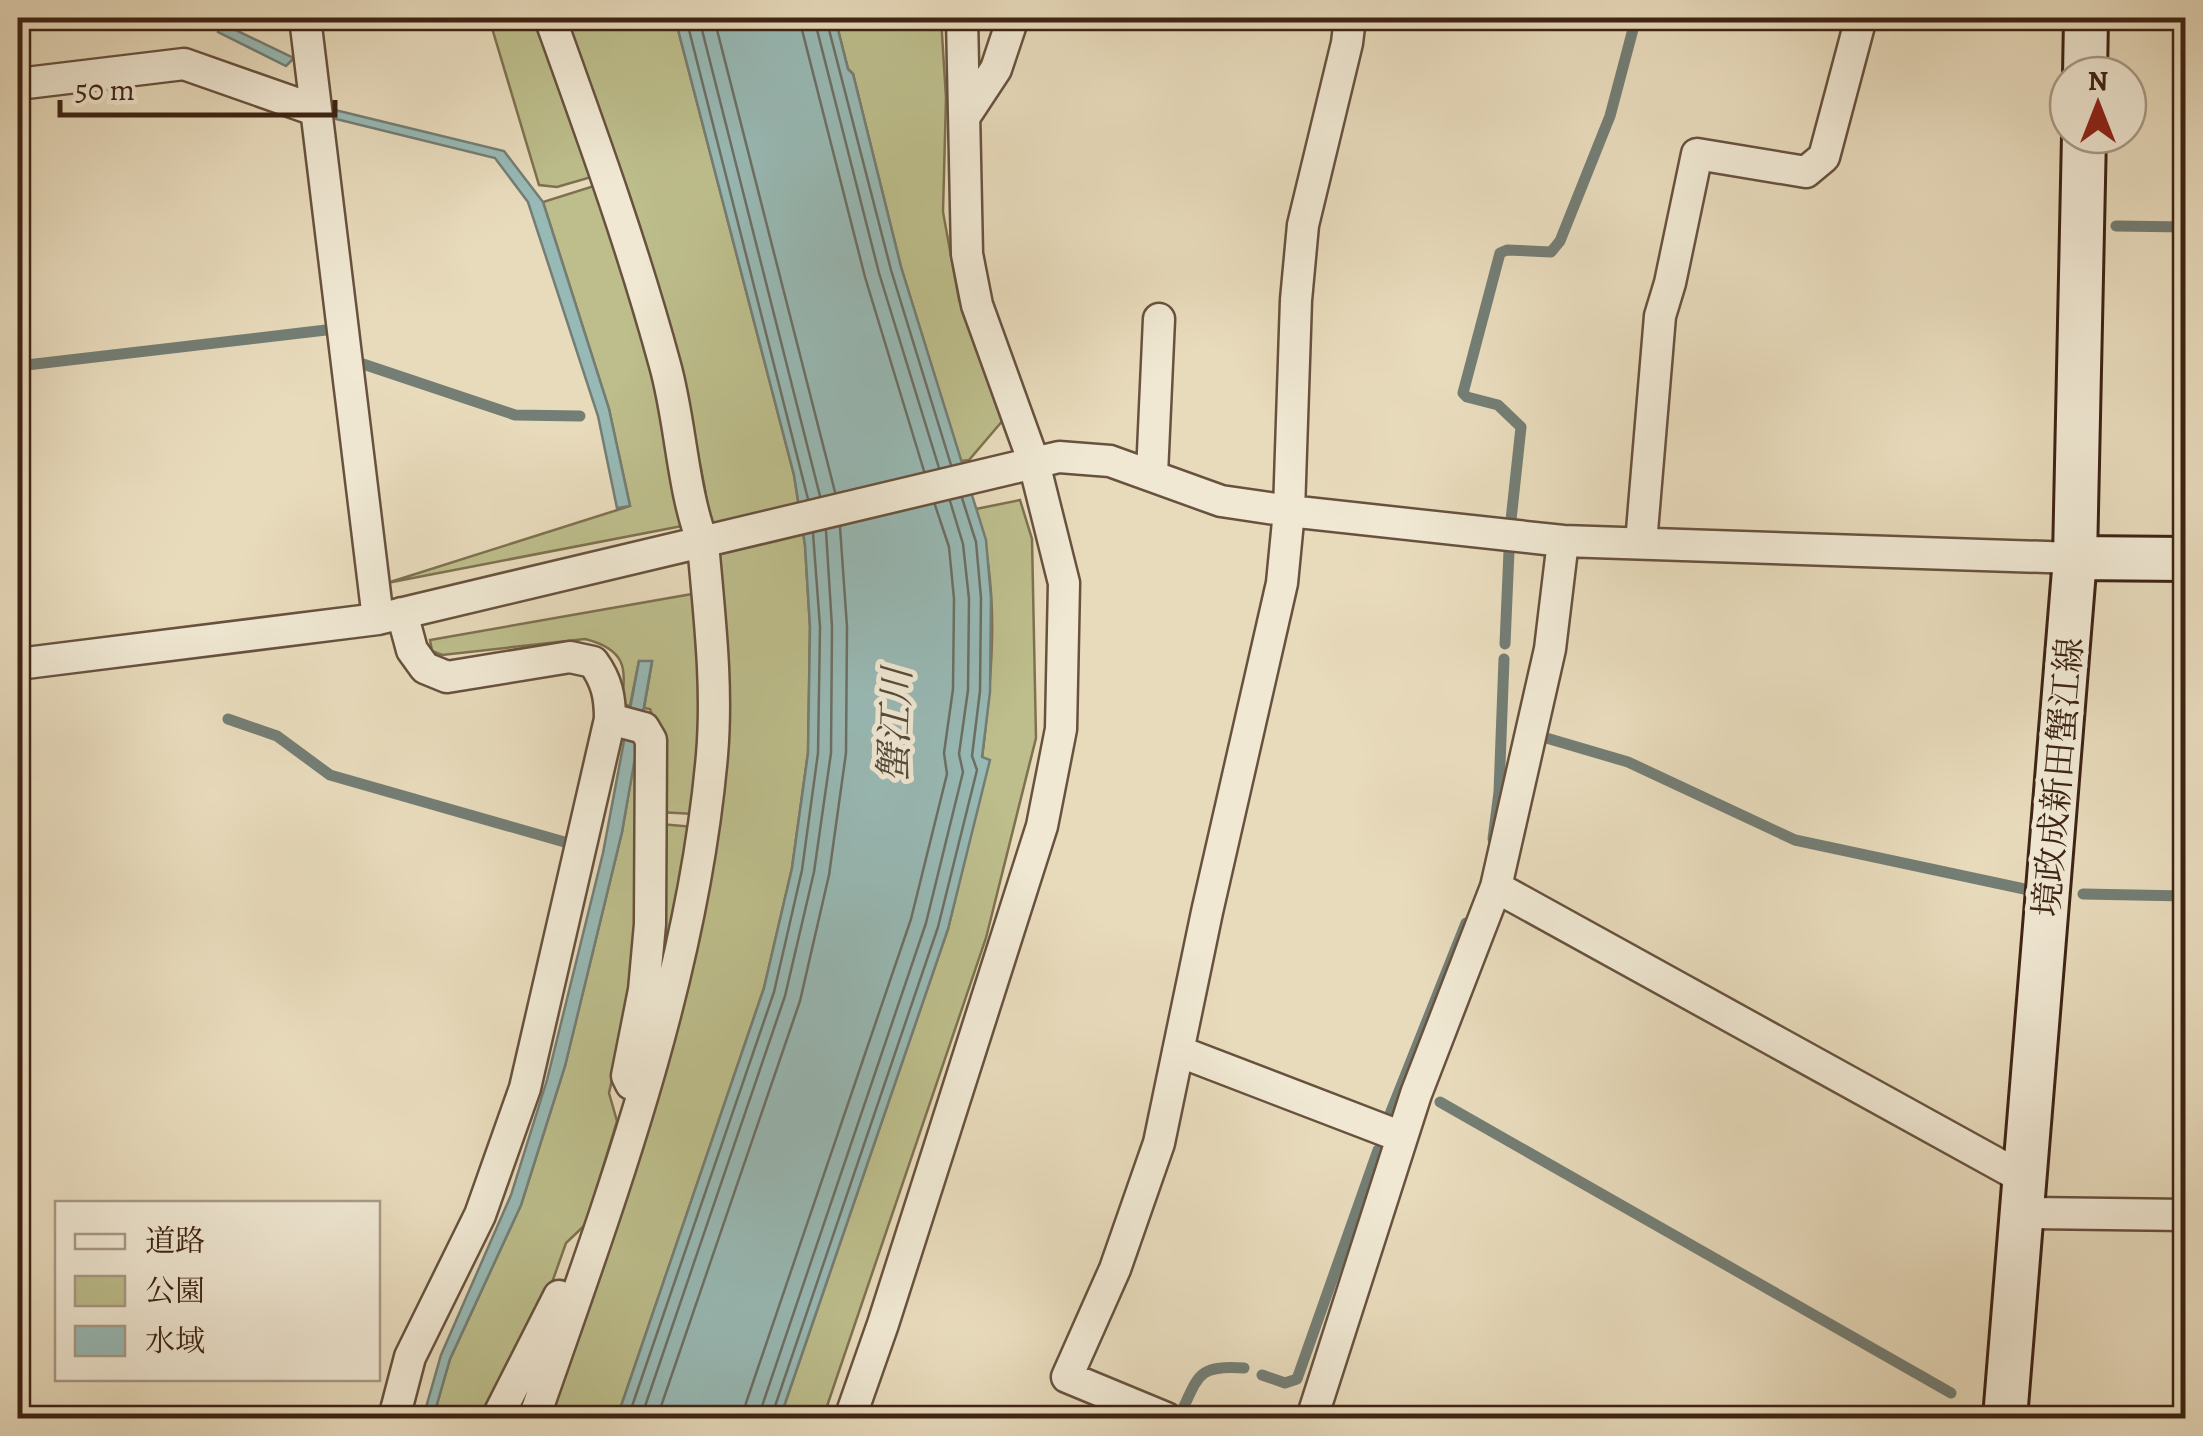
<svg xmlns="http://www.w3.org/2000/svg" width="2203" height="1436" viewBox="0 0 2203 1436" font-family="Alegreya,'Noto Serif JP',serif">
<style>
.green{fill:#bdbe8c;stroke:#7e7150;stroke-width:2.5}
.water{fill:#98bab6;stroke:#747e75;stroke-width:2.5}
.lines{fill:none;stroke-linecap:round;stroke-linejoin:round}
.shore{stroke:#6b6f65;stroke-width:2.5}
.stream{stroke:#747e75;stroke-width:11}
.street-casing{stroke:#68523e;stroke-width:35}
.secondary-casing{stroke:#3e2414;stroke-width:48}
.street{stroke:#f0e8d3;stroke-width:30}
.secondary{stroke:#f0e8d3;stroke-width:42}
.labels{text-anchor:middle;dominant-baseline:central;stroke-width:10;stroke-linejoin:round;paint-order:stroke}
.street-label{font-size:35px;fill:#3e2414;stroke:#f0e8d3}
.water-label{font-size:38px;font-style:italic;fill:#544a3c;stroke:#f0e8d3}
</style>
<rect width="100%" height="100%" fill="#e8dbbc"/>
<filter id="stains"><feTurbulence type="fractalNoise" baseFrequency=".002" numOctaves="4"/><feColorMatrix values="0 0 0 0 .2 0 0 0 0 .09 0 0 0 0 .02 0 0 0 .5 -.17"/></filter>
<radialGradient id="worn" r=".72"><stop offset=".6" stop-color="#630" stop-opacity="0"/><stop offset="1" stop-color="#630" stop-opacity=".3"/></radialGradient>
<!-- green -->
<path class="green" d="M 489,18 L 537,18 L 595,176 L 557,187 L 539,185 Z
M 565,18 L 675,18 L 794,475 L 805,545 L 810,627 L 808,753 L 792,868 L 764,988 L 617,1418 L 543,1418 L 692,946 L 716,565 C 695,376 623,197 565,18 Z
M 835,18 L 941,18 L 946,98 L 943,212 L 959,300 L 1004,419 L 969,460 L 961,461 L 901,267 L 853,74 L 848,69 Z
M 597,185 L 651,364 L 682,526 L 387,583 L 630,506 L 609,409 L 543,202 Z
M 1020,500 L 1032,539 L 1036,738 L 986,938 L 823,1418 L 780,1418 L 948,929 L 989,760 L 982,758 C 992,677 1001,588 976,509 Z
M 692,594 C 704,670 701,737 694,814 L 659,812 L 660,737 L 650,709 L 644,708 L 652,662 L 639,661 L 630,706 L 621,704 C 628,668 625,649 585,639 L 442,655 L 432,651 L 430,640 Z
M 637,744 L 642,745 L 632,991 L 609,1093 L 617,1121 L 586,1224 L 566,1243 L 538,1322 L 488,1418 L 433,1418 L 450,1359 L 521,1205 L 565,1066 L 622,832 Z
M 660,824 L 695,827 L 649,1033 Z"/>
<!-- water -->
<path class="water" d="M 220,18 L 228,18 L 227,26 L 294,58 L 286,66 L 218,32 Z
M 675,18 L 835,18 L 848,69 L 853,74 L 901,267 L 986,540 L 991,598 L 990,692 L 982,757 L 990,760 L 948,929 L 780,1418 L 617,1418 L 764,988 L 792,868 L 808,753 L 810,627 L 805,545 L 794,475 Z
M 335,110 L 504,151 L 543,202 L 609,409 L 630,506 L 617,508 L 598,416 L 528,202 L 495,158 L 336,119 Z
M 639,661 L 652,661 L 622,832 L 565,1066 L 521,1205 L 450,1359 L 433,1418 L 423,1418 L 441,1355 L 511,1195 L 547,1080 L 603,853 Z"/>
<g class="lines">
<!-- shore -->
<path class="shore" d="M 686,18 L 808,499
M 699,18 L 820,496
M 714,18 L 835,492
M 799,18 L 865,277 L 924,471
M 814,18 L 879,273 L 939,468
M 826,18 L 891,270 L 951,465
M 628,1418 L 774,992 L 802,870 L 818,753 L 820,627 L 813,533
M 641,1418 L 785,996 L 814,872 L 831,753 L 832,627 L 826,531
M 657,1418 L 800,1001 L 829,875 L 846,753 L 847,627 L 840,527
M 743,1418 L 746,1403 L 911,919 L 947,774 L 944,753 L 953,689 L 954,599 L 949,547 L 935,505
M 758,1418 L 926,923 L 963,772 L 959,754 L 968,690 L 969,599 L 963,544 L 950,501
M 771,1418 L 938,927 L 977,770 L 972,756 L 980,691 L 981,598 L 976,542 L 962,498"/>
<!-- stream -->
<path class="stream" d="M 2116,226 L 2186,227
M 360,363 L 515,415 L 580,416
M 18,366 L 326,330
M 1511,520 L 1521,427 L 1498,405 L 1467,397 L 1463,393 L 1500,253 L 1507,250 L 1551,252 L 1560,241 L 1610,116 L 1636,18
M 1505,644 L 1509,551
M 228,719 L 277,736 L 330,775 L 568,843
M 1543,737 L 1628,762 L 1795,840 L 2029,890
M 1493,839 L 1499,792 L 1504,659
M 2083,894 L 2186,896
M 1440,1102 L 1951,1393
M 1390,1114 L 1466,923
M 1262,1375 L 1285,1383 L 1297,1379 L 1378,1150
M 1180,1415 C 1199,1375 1197,1365 1244,1368"/>
<defs>
<path id="street" d="M 305,18 L 378,619
M 18,84 L 184,64 L 315,110
M 965,116 L 996,69 L 1013,18
M 1152,474 L 1159,319
M 1641,543 L 1660,316 L 1670,283 L 1697,154 L 1806,172 L 1824,157 L 1861,18
M 18,664 L 378,619 L 1059,457 L 1110,461 L 1221,501 L 1289,511 L 1563,541 L 2075,558
M 610,719 L 644,728 L 651,740 L 650,924 L 644,990 L 627,1076 L 631,1084
M 1496,887 L 2025,1179
M 1178,1051 L 1402,1137
M 2022,1213 L 2186,1215
M 394,1418 L 410,1357 L 480,1215 L 525,1088 L 610,719 C 610,697 607,681 593,662 L 570,657 L 447,677 L 425,668 L 412,650 L 402,613
M 497,1418 L 559,1296
M 534,1418 C 609,1203 692,984 712,755 C 718,684 709,614 703,543 C 682,489 681,422 665,365 C 633,247 591,132 550,18
M 850,1418 L 883,1324 L 1042,826 L 1061,729 L 1064,583 L 1034,463 L 977,305 L 967,254 L 962,18
M 1166,1418 L 1067,1377 L 1115,1269 L 1159,1143 L 1207,912 L 1282,583 L 1289,511 L 1296,300 L 1303,225 L 1347,43 L 1350,18
M 1312,1418 L 1416,1094 L 1496,887 L 1550,649 L 1563,541"/>
<path id="secondary" d="M 2085,75 L 2086,18
M 2075,558 L 2186,559
M 2005,1418 L 2075,558 L 2084,135"/>
</defs>
<!-- street casing -->
<use href="#street" class="street-casing"/>
<!-- secondary casing -->
<use href="#secondary" class="secondary-casing"/>
<!-- street -->
<use href="#street" class="street"/>
<!-- secondary -->
<use href="#secondary" class="secondary"/>
</g>
<g class="labels">
<!-- street labels -->
<g class="street-label">
<text transform="translate(2058 777) rotate(-85)">境政成新田蟹江線</text>
</g>
<!-- water labels -->
<g class="water-label">
<text transform="translate(895 725) rotate(-88)">蟹江川</text>
</g>
</g>
<!-- margin -->
<rect width="2203" height="1436" fill="none" stroke="#e8dbbc" stroke-width="60"/>
<rect x="20" y="20" width="2163" height="1396" fill="none" stroke="#3e2414" stroke-width="5"/>
<rect x="30" y="30" width="2143" height="1376" fill="none" stroke="#3e2414" stroke-width="2.5"/>
<!-- legend -->
<rect x="55" y="1201" width="325" height="180" fill="#f0e8d3" stroke="#a99a87" stroke-width="2.5"/>
<rect x="75" y="1234" width="50" height="15" fill="#f0e8d3" stroke="#a99a87" stroke-width="2.5"/>
<text x="145" y="1251" font-size="30" fill="#3e2414">道路</text>
<rect x="75" y="1276" width="50" height="30" fill="#bdbe8c" stroke="#a99a87" stroke-width="2.5"/>
<text x="145" y="1301" font-size="30" fill="#3e2414">公園</text>
<rect x="75" y="1326" width="50" height="30" fill="#98bab6" stroke="#a99a87" stroke-width="2.5"/>
<text x="145" y="1351" font-size="30" fill="#3e2414">水域</text>
<!-- north arrow -->
<g transform="translate(2098 105)"><circle r="48" fill="#f0e8d3" stroke="#a99a87" stroke-width="2.5"/>
<path d="M0-8L18 38L0 25L-18 38Z" fill="#8f2418"/>
<text y="-15" font-size="28" font-weight="bold" text-anchor="middle" fill="#3e2414">N</text>
</g>
<!-- scale -->
<path d="M60 100v15h275v-15" fill="none" stroke="#3e2414" stroke-width="5"/>
<text x="75" y="100" font-size="30" fill="#3e2414" stroke="#f0e8d3" stroke-width="8" paint-order="stroke">50 m</text>
<rect width="100%" height="100%" filter="url(#stains)"/>
<rect width="100%" height="100%" fill="url(#worn)"/>
</svg>
